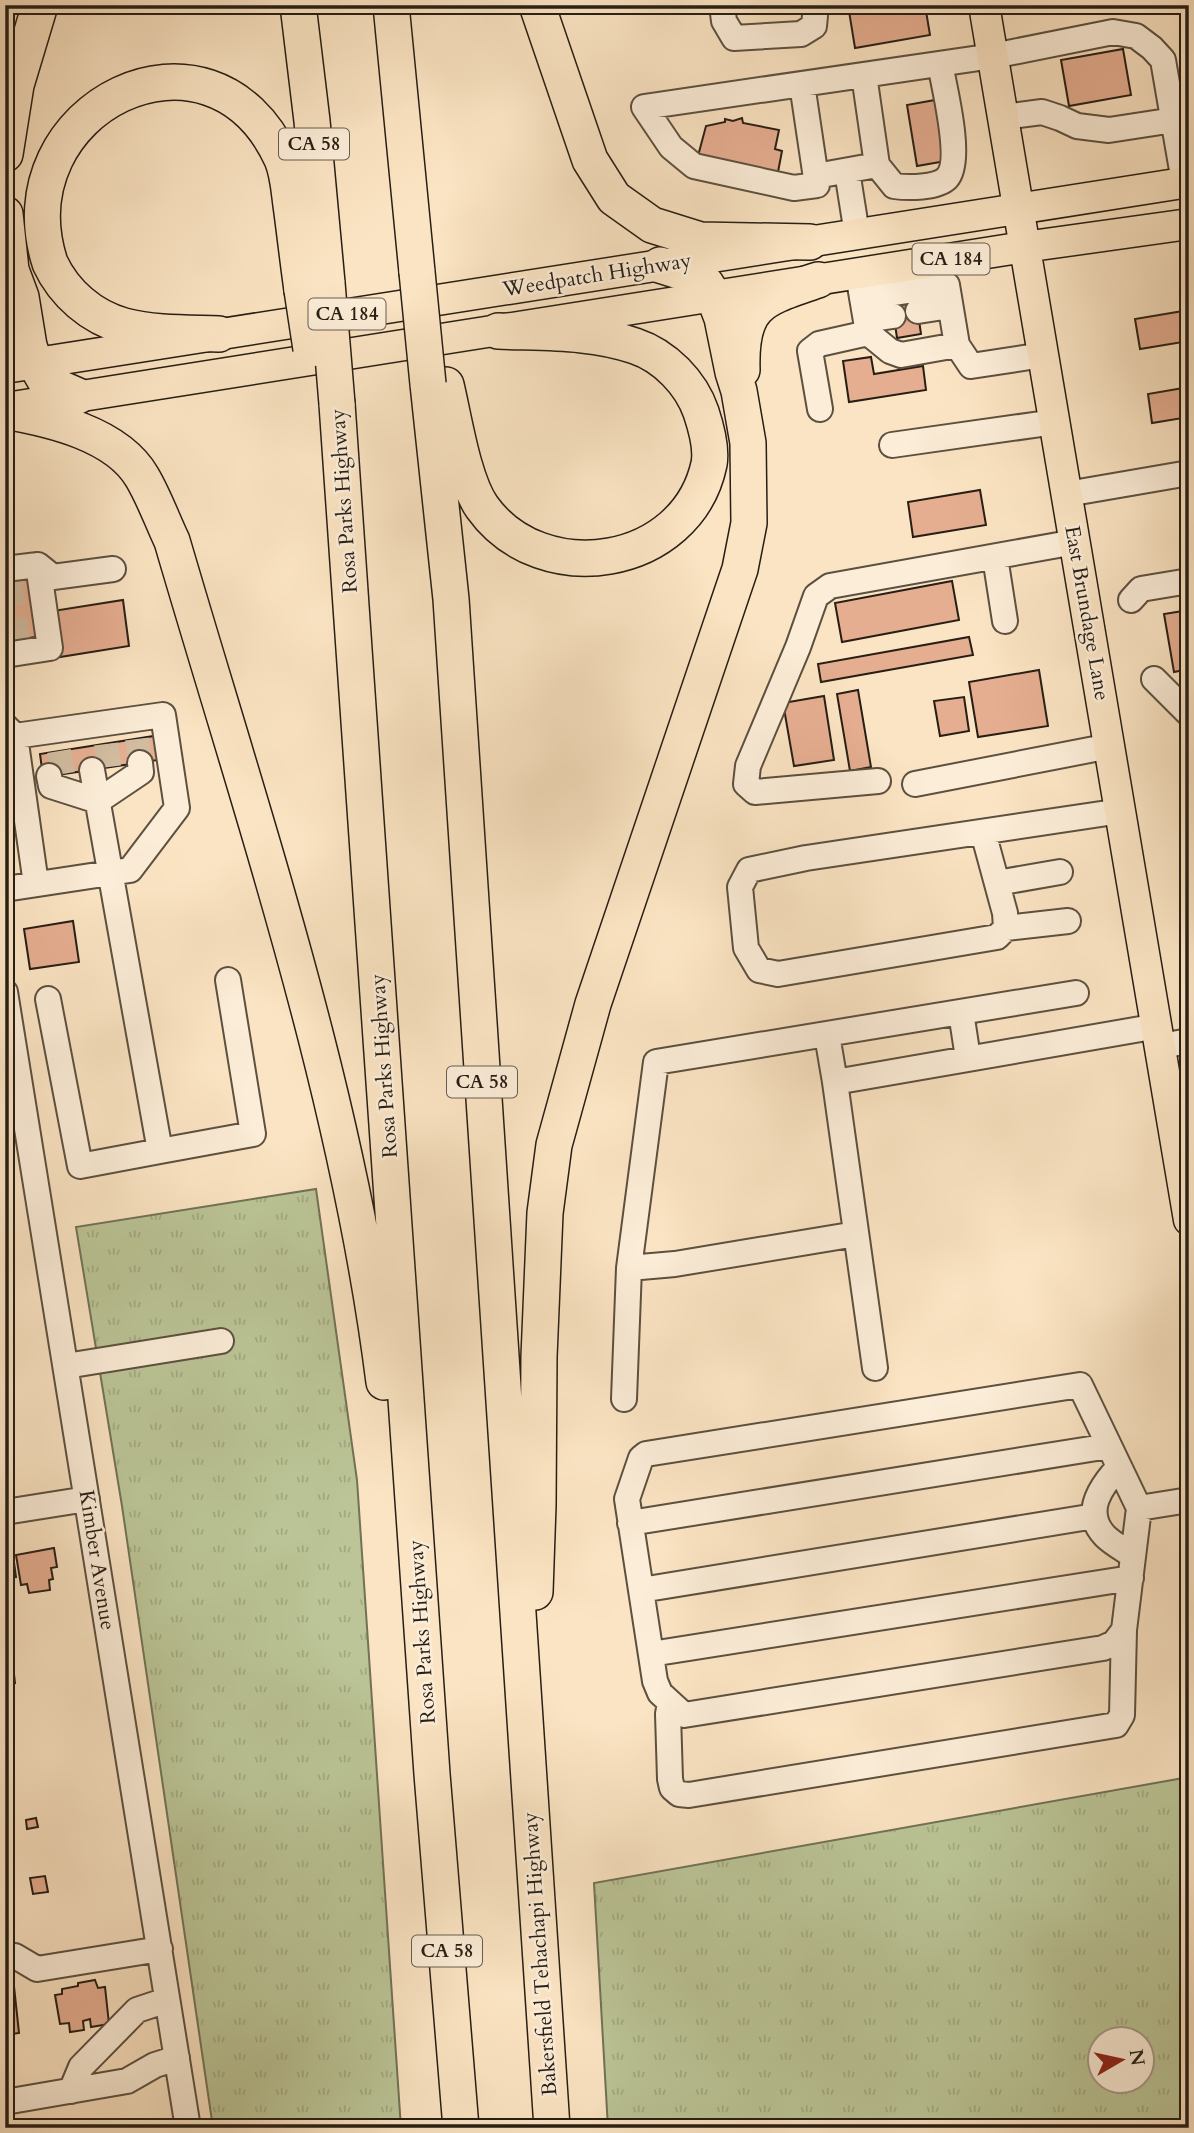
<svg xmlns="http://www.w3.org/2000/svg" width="1194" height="2133" viewBox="0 0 1194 2133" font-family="Cardo,serif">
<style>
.grass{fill:url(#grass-tufts);stroke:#717256;stroke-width:2;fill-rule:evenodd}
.building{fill:#e6ae91;stroke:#271e15;stroke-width:2}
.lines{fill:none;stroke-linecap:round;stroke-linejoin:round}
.minor-tunnel{stroke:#d1bca0;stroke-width:24;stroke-dasharray:24 12;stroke-linecap:butt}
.minor-casing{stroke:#5c5040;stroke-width:28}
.major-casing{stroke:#271e15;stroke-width:33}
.highway-casing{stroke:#271e15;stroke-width:38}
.minor{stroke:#fcedd8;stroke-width:24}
.major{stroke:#fbe4c3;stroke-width:30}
.highway{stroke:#fbe4c3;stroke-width:35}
.highway-bridge-casing{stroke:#271e15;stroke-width:38;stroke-linecap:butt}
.highway-bridge{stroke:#fbe4c3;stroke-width:35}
.labels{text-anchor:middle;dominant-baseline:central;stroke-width:5;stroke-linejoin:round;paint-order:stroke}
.shield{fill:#fcedd8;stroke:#675c50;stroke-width:2}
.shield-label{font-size:19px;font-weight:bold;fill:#271e15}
.street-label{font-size:21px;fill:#271e15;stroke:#fcedd8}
</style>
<defs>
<pattern id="grass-tufts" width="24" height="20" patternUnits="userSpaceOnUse" patternTransform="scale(1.75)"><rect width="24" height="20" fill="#bbc597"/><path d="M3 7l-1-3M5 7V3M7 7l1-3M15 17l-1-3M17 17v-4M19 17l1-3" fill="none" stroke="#a1a981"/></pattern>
</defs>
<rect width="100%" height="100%" fill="#fbe4c3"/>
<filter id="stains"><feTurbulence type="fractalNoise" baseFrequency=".00286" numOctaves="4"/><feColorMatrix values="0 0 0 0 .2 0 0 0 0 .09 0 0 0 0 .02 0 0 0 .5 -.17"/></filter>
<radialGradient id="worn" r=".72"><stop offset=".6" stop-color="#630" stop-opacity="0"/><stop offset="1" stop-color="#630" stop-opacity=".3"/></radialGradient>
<!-- grass -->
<path class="grass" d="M 316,1189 L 357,1480 L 401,2128 L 213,2128 L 122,1506 L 76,1227 Z
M 1189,1777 L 1189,2128 L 608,2128 L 594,1883 ZM 1100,2038 L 1142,2038 L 1142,2080 L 1100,2080 Z"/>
<!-- building -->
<path class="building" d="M 848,5 L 925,5 L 930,35 L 855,48 Z
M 1123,49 L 1131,95 L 1069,106 L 1061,60 Z
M 935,100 L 946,161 L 917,166 L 907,105 Z
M 742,118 L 743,123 L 779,130 L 775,149 L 782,151 L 778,172 L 698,156 L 706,126 L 725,122 L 725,119 L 733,121 Z
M 915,293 L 921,334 L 897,338 L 891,297 Z
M 1189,310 L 1189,341 L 1140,349 L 1135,319 Z
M 871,357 L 874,374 L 923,366 L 926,390 L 849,402 L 843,361 Z
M 1189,387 L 1189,417 L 1152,423 L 1148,394 Z
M 980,490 L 986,525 L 913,537 L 908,502 Z
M 33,578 L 41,636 L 5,642 L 5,582 Z
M 952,581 L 959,620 L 842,642 L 835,603 Z
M 123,600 L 129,646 L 60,657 L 53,611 Z
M 1189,610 L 1189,669 L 1174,672 L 1164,614 Z
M 969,637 L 973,655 L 821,682 L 818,664 Z
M 1039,670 L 1048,726 L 978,737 L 969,682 Z
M 858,690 L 871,767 L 850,771 L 837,694 Z
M 824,696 L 834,760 L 794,766 L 783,703 Z
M 964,697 L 969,731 L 940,736 L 934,701 Z
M 154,736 L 158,760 L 43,777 L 40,754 Z
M 1183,758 L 1189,758 L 1189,794 Z
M 73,921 L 79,962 L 30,969 L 24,929 Z
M 54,1548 L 57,1567 L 51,1568 L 53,1579 L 49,1580 L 50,1590 L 29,1593 L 27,1584 L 21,1585 L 16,1555 Z
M 13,1555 L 16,1577 L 5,1578 L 5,1557 Z
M 14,1674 L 15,1683 L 5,1684 L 5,1675 Z
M 36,1818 L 38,1827 L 27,1829 L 26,1820 Z
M 45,1876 L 48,1892 L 33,1894 L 30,1878 Z
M 13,1977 L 19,2033 L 5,2035 L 5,1979 Z
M 95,1980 L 98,1988 L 105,1987 L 109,2024 L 91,2027 L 90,2019 L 83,2021 L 84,2030 L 70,2032 L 69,2023 L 60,2024 L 55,1995 L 62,1994 L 62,1989 L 78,1986 L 78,1983 Z"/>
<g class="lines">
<!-- minor-tunnel -->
<path class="minor-tunnel" d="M 10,582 L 18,640
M 137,739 L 140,763
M 106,744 L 109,767
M 59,751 L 63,774"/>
<defs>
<path id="minor" d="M 722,5 L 724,21 L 734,38 L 801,34 L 814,26 L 816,5
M 802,84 L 817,185 L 794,188 L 694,166 L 671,147 L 644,107 L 993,56 L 1113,32 L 1136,36 L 1152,48 L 1163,60 L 1184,182
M 1003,117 L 1042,112 L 1060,118 L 1077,126 L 1109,130 L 1174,120
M 877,165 L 894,186 C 908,188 937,188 947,178 C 963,161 944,86 940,64
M 847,171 L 857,234
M 816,176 L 877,165 L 864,75
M 862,298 L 947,285 L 957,345
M 918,311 L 950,306
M 866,320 L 893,316
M 868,333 L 890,351 L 901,355 L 957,345 L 971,366 L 1043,355
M 820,409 L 810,351 L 819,344 L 868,333 L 858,274
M 892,445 L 1055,422
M 1067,494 L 1189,473
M 995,557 L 1005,621
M 5,569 L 38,565 L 53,577 L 113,569
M 1131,600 L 1141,589 L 1189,581
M 5,655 L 50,648 L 38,565
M 1154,679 L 1189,714
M 5,726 L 15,736 L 36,884
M 49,776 L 51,786 L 98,801
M 878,781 L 755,792 L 746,784 L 748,766 L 798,647 L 816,596 L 830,586 L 1075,542
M 915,784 L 1110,746
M 98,801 L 141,772 L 140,763
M 983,832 L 1005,913 L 1006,928 L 997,937 L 778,974 L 759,970 L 746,948 L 740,887 L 749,870 L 806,858 L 1121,811
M 997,883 L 1060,872
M 5,889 L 130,870 L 177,808 L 163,715 L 15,736
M 1006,928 L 1068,921
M 5,992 L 188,2128
M 48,999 L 80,1166 L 160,1151 L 92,770
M 961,1012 L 968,1058
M 827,1035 L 835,1082
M 1161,1046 L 1189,1041
M 160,1151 L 253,1134 L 228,980
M 629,1268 L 656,1062 L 1076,993
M 66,1366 L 221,1341
M 875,1368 L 835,1082 L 1158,1026
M 1080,1385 L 1139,1508 L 1124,1630 L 1114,1643 L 1103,1648 L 684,1715 L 660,1693 L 655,1681 L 627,1499 L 641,1458 L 646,1454 Z
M 624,1399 L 629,1268 L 675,1264 L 856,1234
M 1119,1467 C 1101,1486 1082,1512 1105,1536 C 1113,1544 1125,1550 1133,1556
M 1139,1508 L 1189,1500
M 5,1512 L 87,1499
M 630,1523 L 1109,1446
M 641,1590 L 1095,1516
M 651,1654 L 1131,1578
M 670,1703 L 668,1714 L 670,1779 L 672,1788 L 679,1794 L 689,1795 L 1116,1725 L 1122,1715 L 1124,1630
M 5,1956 L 15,1956 L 37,1969 L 160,1949
M 71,2091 L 81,2067 L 137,2010 L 167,2000
M 5,2102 L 127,2081 L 155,2065 L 177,2058"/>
<path id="major" d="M 984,5 L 1189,1220
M 5,368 L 1189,182
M 6,408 L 1024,247 L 1189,224"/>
<path id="highway" d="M 298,5 L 312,121 L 327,283
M 391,5 L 417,272
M 537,5 L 590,160 L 614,198 L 652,225 L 700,240 L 810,242
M 5,154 L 16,85 L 40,5
M 5,214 L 11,270 L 10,294
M 11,270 L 21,297 L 29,346 L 35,363 L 46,382 L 78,396
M 219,334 C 188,333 154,334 124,326 C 91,317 64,293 50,263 C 0,108 211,3 282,159 C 288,173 289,190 291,205 C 295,234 298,262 302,290
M 742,370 C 740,303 762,299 818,280
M 428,384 L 451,599 L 552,2128
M 446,385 C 454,418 463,480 482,507 C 542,591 687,568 709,464 C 712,448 706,427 701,412 C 691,383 665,356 635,346 C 592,331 543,333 498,331
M 337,404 L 432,1774 L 461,2128
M 5,411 C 51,419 117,434 142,477 C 154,497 162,520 172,541 C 253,818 348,1095 384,1382
M 535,1592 L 538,1505 L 539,1357 L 545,1213 L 554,1145 L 593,1004 L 740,569 L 749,523 L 748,443 L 739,391 L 733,372 L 722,318 L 714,297 L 706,284 L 695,276 L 660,265"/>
</defs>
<!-- minor casing -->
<use href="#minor" class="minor-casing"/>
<!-- major casing -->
<use href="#major" class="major-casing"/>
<!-- highway casing -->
<use href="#highway" class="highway-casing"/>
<!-- minor -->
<use href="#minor" class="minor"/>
<!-- major -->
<use href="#major" class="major"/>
<!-- highway -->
<use href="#highway" class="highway"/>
<defs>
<path id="highway-bridge" d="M 417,272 L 428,384
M 327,283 L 337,404
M 302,290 L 311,349"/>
</defs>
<!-- highway-bridge casing -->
<use href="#highway-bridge" class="highway-bridge-casing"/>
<!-- highway-bridge -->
<use href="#highway-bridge" class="highway-bridge"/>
</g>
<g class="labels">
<!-- shield labels -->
<g class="shield">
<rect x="279" y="128.5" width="70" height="31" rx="5"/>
<rect x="912.5" y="243.5" width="77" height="31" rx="5"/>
<rect x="308.5" y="298.5" width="77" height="31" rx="5"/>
<rect x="447" y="1066.5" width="70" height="31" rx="5"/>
<rect x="412" y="1935.5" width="70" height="31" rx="5"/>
</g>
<g class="shield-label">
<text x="314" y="144">CA 58</text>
<text x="951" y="259">CA 184</text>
<text x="347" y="314">CA 184</text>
<text x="482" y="1082">CA 58</text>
<text x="447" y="1951">CA 58</text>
</g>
<!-- street labels -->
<g class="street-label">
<text transform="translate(597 275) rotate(-9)">Weedpatch Highway</text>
<text transform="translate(344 501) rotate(-94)">Rosa Parks Highway</text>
<text transform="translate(1087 613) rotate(80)">East Brundage Lane</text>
<text transform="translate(384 1066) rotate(-94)">Rosa Parks Highway</text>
<text transform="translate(97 1560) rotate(81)">Kimber Avenue</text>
<text transform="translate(422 1632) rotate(-94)">Rosa Parks Highway</text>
<text transform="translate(540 1954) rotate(-94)">Bakersfield Tehachapi Highway</text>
</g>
</g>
<!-- margin -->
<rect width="1194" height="2133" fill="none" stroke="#fbe4c3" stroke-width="28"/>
<rect x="7" y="7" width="1180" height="2119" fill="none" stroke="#271e15" stroke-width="3.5"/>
<rect x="14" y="14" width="1166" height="2105" fill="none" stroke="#271e15" stroke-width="2"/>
<!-- north arrow -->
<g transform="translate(1121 2060) rotate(81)"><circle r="33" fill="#fcedd8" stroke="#a79a8a" stroke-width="2"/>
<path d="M0-5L12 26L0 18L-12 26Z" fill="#8f2418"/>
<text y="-10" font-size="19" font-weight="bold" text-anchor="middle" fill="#271e15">N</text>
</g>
<rect width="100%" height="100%" filter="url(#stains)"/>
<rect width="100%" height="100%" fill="url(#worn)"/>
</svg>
